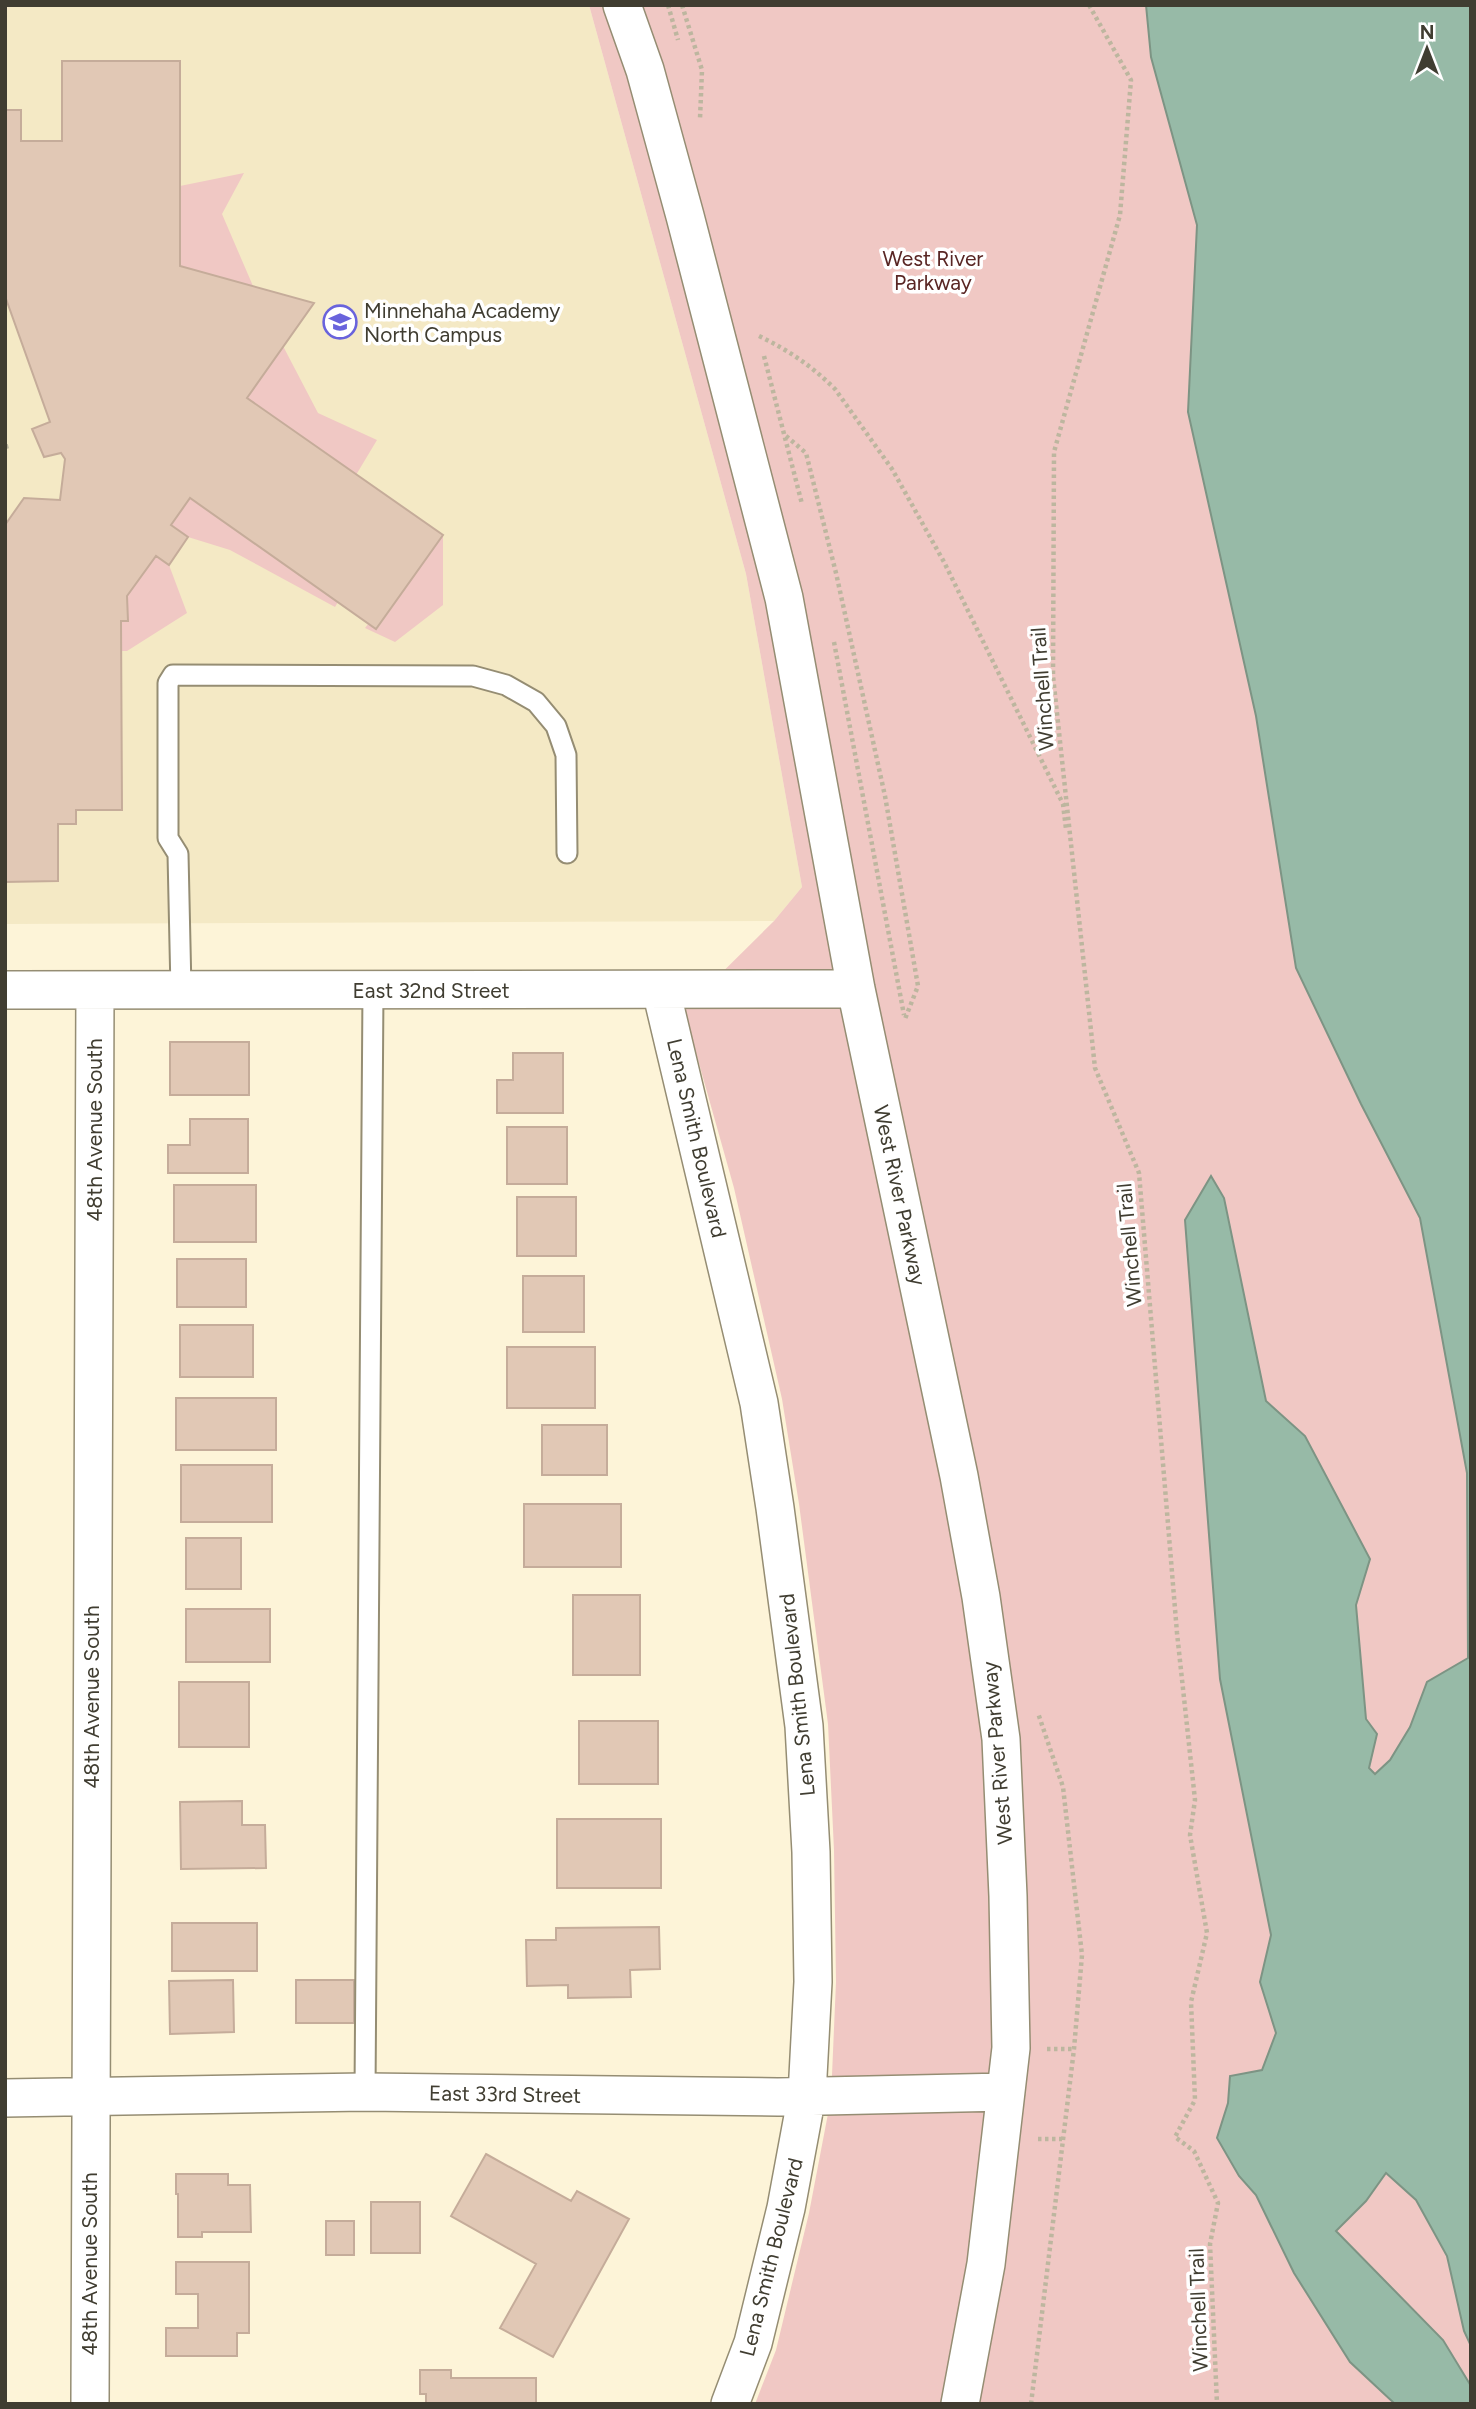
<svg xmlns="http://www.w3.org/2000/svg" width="1476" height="2409" viewBox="0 0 1476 2409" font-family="Figtree,sans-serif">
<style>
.built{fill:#f4e9c5}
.green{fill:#f0c8c4}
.water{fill:#97baa7;stroke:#7d9484;stroke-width:2}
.building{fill:#e1c8b5;stroke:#c5ac9a;stroke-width:2}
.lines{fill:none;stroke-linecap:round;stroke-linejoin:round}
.service-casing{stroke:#958d73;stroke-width:23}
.minor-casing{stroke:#958d73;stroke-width:40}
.path{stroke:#bdb69f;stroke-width:4.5;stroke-dasharray:3.5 3.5;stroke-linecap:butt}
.service{stroke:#fff;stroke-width:19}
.minor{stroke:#fff;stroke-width:37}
.labels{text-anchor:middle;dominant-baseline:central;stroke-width:7;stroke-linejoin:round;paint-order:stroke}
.park-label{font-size:21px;fill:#592624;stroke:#fff}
.poi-label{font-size:21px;fill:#403d31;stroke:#fff;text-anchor:start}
.street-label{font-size:21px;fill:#403d31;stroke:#fff}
</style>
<rect width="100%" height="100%" fill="#fdf4d8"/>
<!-- built -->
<path class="built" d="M 5,5 L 589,5 L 746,574 L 802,887 L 774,921 L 5,924 Z"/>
<!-- green -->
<path class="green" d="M 589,5 L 1146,5 L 1151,57 L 1197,225 L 1188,412 L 1256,716 L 1296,968 L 1361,1104 L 1420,1218 L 1467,1473 L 1468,1658 L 1427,1682 L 1410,1727 L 1390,1760 L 1376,1774 L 1369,1768 L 1377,1734 L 1366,1720 L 1356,1605 L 1370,1559 L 1305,1436 L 1266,1401 L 1224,1198 L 1185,1221 L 1220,1679 L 1271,1935 L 1260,1982 L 1276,2033 L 1262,2070 L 1230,2076 L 1228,2103 L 1217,2138 L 1239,2176 L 1256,2195 L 1294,2273 L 1350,2362 L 1395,2404 L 755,2404 L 776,2350 L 809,2213 L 831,2098 L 836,1982 L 834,1850 L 828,1724 L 799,1504 L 782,1399 L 734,1188 L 684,1010 L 774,921 L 802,887 L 746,574 Z
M 244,173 L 222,214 L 253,286 L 180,266 L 180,186 Z
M 283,346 L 318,413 L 377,440 L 356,475 L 247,398 Z
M 190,498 L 338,602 L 335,607 L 230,550 L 188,537 L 171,525 Z
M 443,535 L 443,605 L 395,642 L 365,628 L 369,623 L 377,629 Z
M 156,556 L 169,565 L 187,613 L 127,651 L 121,651 L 121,621 L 128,620 L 127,596 Z
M 1386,2173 L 1416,2200 L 1447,2256 L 1464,2331 L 1471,2346 L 1471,2386 L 1443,2340 L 1336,2231 L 1366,2201 Z"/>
<!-- water -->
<path class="water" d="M 1146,5 L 1471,5 L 1471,2346 L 1464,2331 L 1447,2256 L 1416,2200 L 1386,2173 L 1366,2201 L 1336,2231 L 1443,2340 L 1471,2386 L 1471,2404 L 1395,2404 L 1350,2362 L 1294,2273 L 1256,2195 L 1239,2176 L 1217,2138 L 1228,2103 L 1230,2076 L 1262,2070 L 1276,2033 L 1260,1982 L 1271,1935 L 1220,1679 L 1185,1220 L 1211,1176 L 1224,1198 L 1266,1401 L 1305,1436 L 1370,1559 L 1356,1605 L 1366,1719 L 1377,1734 L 1369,1768 L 1375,1774 L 1390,1760 L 1410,1727 L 1427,1682 L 1468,1658 L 1467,1473 L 1420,1218 L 1361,1104 L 1296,968 L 1256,716 L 1188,412 L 1197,225 L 1151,57 Z"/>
<!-- building -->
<path class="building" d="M 62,61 L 180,61 L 180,266 L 314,303 L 247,398 L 443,535 L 376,629 L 190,498 L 171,525 L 188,537 L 169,565 L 156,556 L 127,596 L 128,621 L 121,621 L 122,810 L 76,810 L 76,824 L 58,824 L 58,881 L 5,882 L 5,525 L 24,498 L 60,500 L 65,459 L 61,453 L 44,457 L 32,429 L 50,422 L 5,296 L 5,110 L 21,110 L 21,141 L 62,141 Z
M 170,1042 L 249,1042 L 249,1095 L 170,1095 Z
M 513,1053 L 563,1053 L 563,1113 L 497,1113 L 497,1080 L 513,1080 Z
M 190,1119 L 248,1119 L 248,1173 L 168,1173 L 168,1145 L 190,1145 Z
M 507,1127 L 567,1127 L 567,1184 L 507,1184 Z
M 174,1185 L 256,1185 L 256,1242 L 174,1242 Z
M 517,1197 L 576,1197 L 576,1256 L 517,1256 Z
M 177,1259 L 246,1259 L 246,1307 L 177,1307 Z
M 523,1276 L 584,1276 L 584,1332 L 523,1332 Z
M 180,1325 L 253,1325 L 253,1377 L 180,1377 Z
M 507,1347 L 595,1347 L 595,1408 L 507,1408 Z
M 176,1398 L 276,1398 L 276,1450 L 176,1450 Z
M 542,1425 L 607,1425 L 607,1475 L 542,1475 Z
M 181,1465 L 272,1465 L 272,1522 L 181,1522 Z
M 524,1504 L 621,1504 L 621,1567 L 524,1567 Z
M 186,1538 L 241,1538 L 241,1589 L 186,1589 Z
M 573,1595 L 640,1595 L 640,1675 L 573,1675 Z
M 186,1609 L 270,1609 L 270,1662 L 186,1662 Z
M 179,1682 L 249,1682 L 249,1747 L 179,1747 Z
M 579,1721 L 658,1721 L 658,1784 L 579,1784 Z
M 242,1801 L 242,1825 L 265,1825 L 266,1868 L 181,1869 L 180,1802 Z
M 557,1819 L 661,1819 L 661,1888 L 557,1888 Z
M 172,1923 L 257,1923 L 257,1971 L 172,1971 Z
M 659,1927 L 660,1969 L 630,1970 L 631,1997 L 568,1998 L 568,1985 L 527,1986 L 526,1940 L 556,1940 L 556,1928 Z
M 233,1980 L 234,2032 L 170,2034 L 169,1981 Z
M 296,1980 L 354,1980 L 354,2023 L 296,2023 Z
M 486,2154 L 571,2201 L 577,2191 L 629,2219 L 553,2357 L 500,2328 L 536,2264 L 451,2216 Z
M 176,2174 L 228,2174 L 228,2185 L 250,2185 L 251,2232 L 202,2232 L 202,2237 L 178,2237 L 178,2194 L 176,2194 Z
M 371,2202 L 420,2202 L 420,2253 L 371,2253 Z
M 326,2221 L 354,2221 L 354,2255 L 326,2255 Z
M 176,2262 L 249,2262 L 249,2333 L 237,2333 L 237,2356 L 166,2356 L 166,2328 L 198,2328 L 198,2294 L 176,2294 Z
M 420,2370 L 451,2370 L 451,2378 L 536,2378 L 536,2404 L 426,2404 L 426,2394 L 420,2394 Z"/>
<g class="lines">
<defs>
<path id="service" d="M 181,990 L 178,854 L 168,838 L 168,683 L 173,675 L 473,676 L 506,685 L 536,702 L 556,726 L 566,755 L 567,853
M 365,2092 L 373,990"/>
<path id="minor" d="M 622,5 L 645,70 L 685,216 L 784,598 L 856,989 L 959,1476 L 981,1597 L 1001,1739 L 1008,1896 L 1011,2048 L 986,2264 L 960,2404
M 5,990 L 856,989
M 661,990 L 759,1403 L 775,1508 L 804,1726 L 811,1852 L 813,1982 L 807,2095 L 786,2208 L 753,2343 L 730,2404
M 5,2098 L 365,2092 L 778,2097 L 1006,2092
M 90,2404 L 95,990"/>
</defs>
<!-- service casing -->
<use href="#service" class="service-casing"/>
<!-- minor casing -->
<use href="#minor" class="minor-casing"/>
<!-- path -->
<path class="path" d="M 668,5 L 678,40
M 682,5 L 702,70 L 700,119
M 1089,5 L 1131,80 L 1120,215 L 1054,452 L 1053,676 L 1095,1068 L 1139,1173 L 1177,1633 L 1195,1800 L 1190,1835 L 1207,1933 L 1191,2002 L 1195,2100 L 1175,2137 L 1194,2151 L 1218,2203 L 1210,2244 L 1217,2404
M 759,336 C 788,350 812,366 835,389 L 892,469 L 944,562 L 1063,804 L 1066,829
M 764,356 L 802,504
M 786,436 L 806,453 L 836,573 L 885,796 L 918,986 L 905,1019
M 5,447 L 9,446
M 834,642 L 904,1015
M 1047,2049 L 1074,2049
M 1038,2139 L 1062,2139
M 1031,2404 L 1074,2049 L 1082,1955 L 1063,1787 L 1038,1713"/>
<!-- service -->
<use href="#service" class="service"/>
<!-- minor -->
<use href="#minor" class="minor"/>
</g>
<!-- icons -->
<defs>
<symbol id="school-ring" viewBox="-11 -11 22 22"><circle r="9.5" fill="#fff" stroke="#6963dc" stroke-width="1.5"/><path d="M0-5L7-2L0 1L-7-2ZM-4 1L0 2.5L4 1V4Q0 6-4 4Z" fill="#6963dc"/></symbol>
</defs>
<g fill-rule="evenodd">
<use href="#school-ring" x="321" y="303" width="38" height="38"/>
</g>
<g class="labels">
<!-- park labels -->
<g class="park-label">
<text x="933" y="258">West River<tspan x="933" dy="24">Parkway</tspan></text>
</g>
<!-- poi labels -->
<g class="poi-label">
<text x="364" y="310">Minnehaha Academy<tspan x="364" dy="24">North Campus</tspan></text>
</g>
<!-- street labels -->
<g class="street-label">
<text transform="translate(1042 689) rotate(-94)">Winchell Trail</text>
<text x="431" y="990">East 32nd Street</text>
<text transform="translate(94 1130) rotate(-90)">48th Avenue South</text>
<text transform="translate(697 1138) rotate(77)">Lena Smith Boulevard</text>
<text transform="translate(900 1195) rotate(78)">West River Parkway</text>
<text transform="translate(1129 1245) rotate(-95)">Winchell Trail</text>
<text transform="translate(797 1695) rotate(-96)">Lena Smith Boulevard</text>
<text transform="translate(91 1697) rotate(-90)">48th Avenue South</text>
<text transform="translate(997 1753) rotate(-95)">West River Parkway</text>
<text transform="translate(505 2094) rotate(1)">East 33rd Street</text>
<text transform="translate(771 2257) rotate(-76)">Lena Smith Boulevard</text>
<text transform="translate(89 2264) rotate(-90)">48th Avenue South</text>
<text transform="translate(1198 2310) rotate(-92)">Winchell Trail</text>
</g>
</g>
<!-- border -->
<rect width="1476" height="2409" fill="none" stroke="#403d31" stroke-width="14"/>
<!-- north arrow -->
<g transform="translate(1427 49)" stroke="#ffffff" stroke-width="5" paint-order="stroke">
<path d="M0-5L12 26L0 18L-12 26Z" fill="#403d31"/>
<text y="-10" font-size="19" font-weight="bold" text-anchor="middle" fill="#403d31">N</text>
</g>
</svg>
